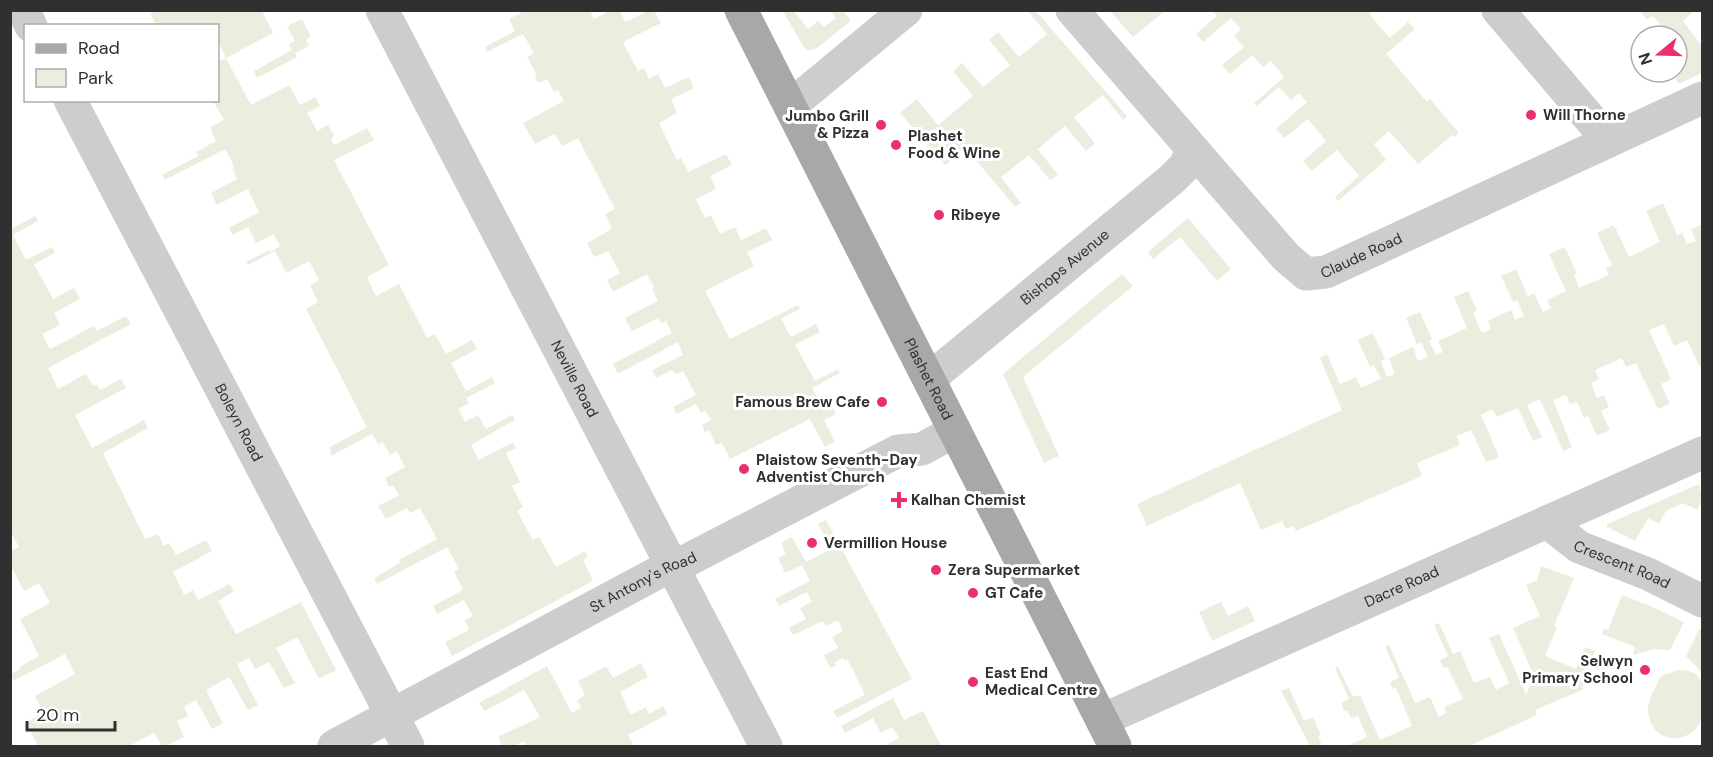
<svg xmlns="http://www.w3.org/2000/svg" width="1713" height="757" viewBox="0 0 1713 757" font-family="'DM Sans',sans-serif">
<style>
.green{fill:#ebeede}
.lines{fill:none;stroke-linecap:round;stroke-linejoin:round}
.minor{stroke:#cdcdcd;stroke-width:33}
.major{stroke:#a8a8a8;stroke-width:33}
.poi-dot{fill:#ea3072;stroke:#fff;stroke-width:2}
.labels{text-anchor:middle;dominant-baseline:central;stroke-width:6;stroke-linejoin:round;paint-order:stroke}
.poi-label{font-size:15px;font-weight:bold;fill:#303030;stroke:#fff;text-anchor:start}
.street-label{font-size:15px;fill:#303030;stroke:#fff}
</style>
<rect width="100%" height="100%" fill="#fff"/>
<!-- green -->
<path class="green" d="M 156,10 L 262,11 L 273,33 L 226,58 L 251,105 L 289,85 L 300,105 L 315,97 L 320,106 L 307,113 L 317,131 L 328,125 L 334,136 L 331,139 L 334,145 L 367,128 L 374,140 L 334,160 L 389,265 L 367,277 L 376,296 L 399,284 L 427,338 L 435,334 L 446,354 L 472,340 L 477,349 L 451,363 L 466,391 L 492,377 L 495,383 L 466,398 L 469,403 L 458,409 L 465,422 L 478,415 L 486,429 L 512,415 L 515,420 L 471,445 L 479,460 L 513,442 L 516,448 L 506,453 L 520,482 L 512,486 L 523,507 L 517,511 L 533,540 L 539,537 L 556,567 L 585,551 L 588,557 L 583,560 L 593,581 L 452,656 L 445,642 L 469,630 L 465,620 L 473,616 L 464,600 L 437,614 L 433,606 L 463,590 L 454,572 L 459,569 L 447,547 L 377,584 L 374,578 L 400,563 L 399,560 L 437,539 L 420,508 L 410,513 L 407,508 L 386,519 L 378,506 L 399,495 L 393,485 L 389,487 L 385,478 L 405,467 L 397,451 L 390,455 L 383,442 L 378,444 L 372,434 L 331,456 L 330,447 L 367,427 L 306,309 L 318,302 L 310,285 L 319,280 L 309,261 L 286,273 L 275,251 L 248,265 L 246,262 L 269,250 L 271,252 L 280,246 L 273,234 L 256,243 L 248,227 L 233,235 L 229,228 L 259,212 L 248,189 L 217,205 L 211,193 L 237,179 L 232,168 L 234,166 L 225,149 L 165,180 L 162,175 L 198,156 L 196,152 L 216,141 L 210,127 L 224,120 L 213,101 L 218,100 L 218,62 L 226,58 L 218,41 L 218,26 L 156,25 L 150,14 Z
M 1035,10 L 1127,116 L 1123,120 L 1103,95 L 1074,117 L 1095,143 L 1086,151 L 1065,126 L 1038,149 L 1058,175 L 1050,180 L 1029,155 L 1001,177 L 1021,203 L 1015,207 L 967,149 L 945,165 L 900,113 L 917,99 L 938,125 L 973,96 L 953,71 L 962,63 L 983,87 L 1010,65 L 989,40 L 998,32 L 1019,57 L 1047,34 L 1028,11 Z
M 520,11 L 590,11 L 594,19 L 610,11 L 620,11 L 625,22 L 648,11 L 654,11 L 661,23 L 623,42 L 638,71 L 644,68 L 649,79 L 658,74 L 665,88 L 689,77 L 694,88 L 671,99 L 677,113 L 659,123 L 677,160 L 681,158 L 688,172 L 726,154 L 732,165 L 710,176 L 716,189 L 696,199 L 705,218 L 711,215 L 720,234 L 735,227 L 741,240 L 766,228 L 772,240 L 747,252 L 754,266 L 705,291 L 730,339 L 798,305 L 800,309 L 781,319 L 791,337 L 816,324 L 820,332 L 795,345 L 815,381 L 838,369 L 840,373 L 812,388 L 820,402 L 828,398 L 836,414 L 824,420 L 835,442 L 825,447 L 810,419 L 730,459 L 722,443 L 716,445 L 709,430 L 705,432 L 702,425 L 711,420 L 706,411 L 701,413 L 696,404 L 676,414 L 673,407 L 696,395 L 683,371 L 675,374 L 672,370 L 656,378 L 652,370 L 683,355 L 678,342 L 618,374 L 613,364 L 672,333 L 666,321 L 661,323 L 658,318 L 632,331 L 625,318 L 658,301 L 652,289 L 654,287 L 647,274 L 613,292 L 607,280 L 620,273 L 608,251 L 594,257 L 587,243 L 612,229 L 605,214 L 615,209 L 578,138 L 562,146 L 555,134 L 535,144 L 523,123 L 564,101 L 558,90 L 554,92 L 547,79 L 538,83 L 535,77 L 537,75 L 527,57 L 534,53 L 523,34 L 487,52 L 485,47 L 515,31 L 509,19 L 521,13 Z
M 783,11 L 794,11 L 808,29 L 818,21 L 824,27 L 836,18 L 831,11 L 844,12 L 851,21 L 817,48 L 808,51 L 803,46 Z
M 1110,11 L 1165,11 L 1133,37 Z
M 1213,11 L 1373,11 L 1369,14 L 1390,38 L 1408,22 L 1415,29 L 1386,54 L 1427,102 L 1430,99 L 1459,133 L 1454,137 L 1452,135 L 1418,164 L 1389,131 L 1374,144 L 1386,160 L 1338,201 L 1335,197 L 1359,176 L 1337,150 L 1312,171 L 1303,161 L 1326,141 L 1308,119 L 1284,138 L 1276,129 L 1307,102 L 1299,93 L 1291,100 L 1279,87 L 1257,106 L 1254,103 L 1284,77 L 1271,61 L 1263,67 L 1252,55 L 1230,74 L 1222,65 L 1244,47 L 1234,36 L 1241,29 L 1231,18 L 1203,42 L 1196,34 L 1217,16 Z
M 1640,11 L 1694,11 L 1683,21 L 1702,46 L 1702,73 L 1679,84 L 1670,72 L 1677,72 L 1677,65 L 1681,61 L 1677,57 L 1677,36 L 1651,36 L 1662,26 L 1653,16 L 1647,20 Z
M 302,19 L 311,37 L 306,40 L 309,46 L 295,53 L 297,57 L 257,78 L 254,71 L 292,50 L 289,44 L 295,41 L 287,26 Z
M 1663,203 L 1677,235 L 1682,233 L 1687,244 L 1696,241 L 1691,229 L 1702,224 L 1702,365 L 1699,366 L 1687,340 L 1674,346 L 1664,324 L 1649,330 L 1671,379 L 1661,384 L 1670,404 L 1658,409 L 1636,363 L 1626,367 L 1622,358 L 1595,370 L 1599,379 L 1591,383 L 1597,398 L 1604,395 L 1609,407 L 1601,411 L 1610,430 L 1597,436 L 1588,416 L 1584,418 L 1577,402 L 1570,404 L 1566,395 L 1553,400 L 1572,447 L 1563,451 L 1540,399 L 1527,405 L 1542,437 L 1533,441 L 1518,408 L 1497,417 L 1492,409 L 1481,415 L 1499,457 L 1486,462 L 1471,430 L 1457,436 L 1460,445 L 1417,463 L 1422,476 L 1296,531 L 1294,526 L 1286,529 L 1282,521 L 1261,530 L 1240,483 L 1147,526 L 1137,504 L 1342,410 L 1320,358 L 1327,354 L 1340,384 L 1356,377 L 1361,388 L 1381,379 L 1374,365 L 1370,367 L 1358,340 L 1373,333 L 1385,359 L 1381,361 L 1387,377 L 1395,374 L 1389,358 L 1413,347 L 1418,361 L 1428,357 L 1421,342 L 1417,344 L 1406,318 L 1420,312 L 1432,339 L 1429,341 L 1436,355 L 1443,352 L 1438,341 L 1467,328 L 1454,297 L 1468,291 L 1477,310 L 1473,313 L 1482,333 L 1491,329 L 1488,321 L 1511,310 L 1515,320 L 1524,316 L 1517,300 L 1513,302 L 1501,276 L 1516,269 L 1528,296 L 1534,293 L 1543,312 L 1551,308 L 1547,300 L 1566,291 L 1549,254 L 1565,247 L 1577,274 L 1574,275 L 1579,288 L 1609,275 L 1606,268 L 1612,265 L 1597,233 L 1614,225 L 1629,257 L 1660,242 L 1646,211 Z
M 35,216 L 38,221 L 13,235 L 26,260 L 52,247 L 55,253 L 34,264 L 53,299 L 74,288 L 80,299 L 54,313 L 60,325 L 42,334 L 50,349 L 94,326 L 97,331 L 126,316 L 131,324 L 48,368 L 58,389 L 86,374 L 93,386 L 97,384 L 100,390 L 121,379 L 126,388 L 75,415 L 92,448 L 144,420 L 148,428 L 103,453 L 145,539 L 158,534 L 164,546 L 169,543 L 176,555 L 206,540 L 212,551 L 173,572 L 184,595 L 193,590 L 198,600 L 229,584 L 234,591 L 218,601 L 236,634 L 301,602 L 336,670 L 319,679 L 297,637 L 276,648 L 295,683 L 284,688 L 269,662 L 255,669 L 249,658 L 237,664 L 258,705 L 248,710 L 229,677 L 206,690 L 223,723 L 212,729 L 196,700 L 184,707 L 188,716 L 177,721 L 184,737 L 166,746 L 162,746 L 154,733 L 129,746 L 38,746 L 26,722 L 44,713 L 35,696 L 75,674 L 65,654 L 13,681 L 11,674 L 20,669 L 19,667 L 39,656 L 20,619 L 50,603 L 39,583 L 24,591 L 11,566 L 11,551 L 19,547 L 10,530 L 11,229 Z
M 1188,218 L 1231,269 L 1217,281 L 1180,237 L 1153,259 L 1148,252 Z
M 1122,274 L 1133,286 L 1023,377 L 1059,456 L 1044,463 L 1003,374 Z
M 1699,484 L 1702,499 L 1697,510 L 1683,503 L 1666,511 L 1659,524 L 1648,518 L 1635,541 L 1607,527 L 1607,524 Z
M 826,520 L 912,679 L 837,718 L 833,711 L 865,695 L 848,660 L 845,661 L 843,658 L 835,662 L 836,665 L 830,668 L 824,655 L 838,648 L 832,637 L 843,631 L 838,620 L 826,626 L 823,621 L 793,635 L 789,628 L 806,619 L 800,608 L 812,602 L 807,592 L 779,606 L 775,599 L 810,581 L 802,565 L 785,573 L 778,558 L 786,554 L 781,543 L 792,537 L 806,562 L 831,549 L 818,524 Z
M 1541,566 L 1574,578 L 1554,626 L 1557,628 L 1545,656 L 1576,669 L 1585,647 L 1595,651 L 1582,690 L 1535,710 L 1537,715 L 1469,746 L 1347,746 L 1367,737 L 1358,716 L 1351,718 L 1347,710 L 1344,711 L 1341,703 L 1349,699 L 1335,668 L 1338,667 L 1353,697 L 1360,695 L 1380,740 L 1412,726 L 1396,688 L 1393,689 L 1390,682 L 1399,678 L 1385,646 L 1389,645 L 1415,703 L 1430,697 L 1439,717 L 1446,713 L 1444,707 L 1463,699 L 1447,667 L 1443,668 L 1440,660 L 1448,656 L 1434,625 L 1439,623 L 1453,654 L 1460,651 L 1474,683 L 1490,677 L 1496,690 L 1509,683 L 1489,638 L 1499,634 L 1526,695 L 1534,676 L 1513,628 L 1540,616 L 1526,585 L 1537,580 Z
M 1622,595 L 1653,607 L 1684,622 L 1670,650 L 1654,649 L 1633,655 L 1635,647 L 1602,634 L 1604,629 L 1608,630 Z
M 1221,602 L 1228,616 L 1248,606 L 1255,621 L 1212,641 L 1199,612 Z
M 1699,629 L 1702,631 L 1702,673 L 1686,656 Z
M 641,663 L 648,677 L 620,692 L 631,715 L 646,707 L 649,714 L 663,706 L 668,714 L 628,735 L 634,746 L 527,746 L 524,742 L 514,746 L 500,746 L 502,745 L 498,737 L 540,717 L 524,690 L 485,711 L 479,703 L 547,666 L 572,713 L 581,708 L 577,700 L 585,695 L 578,681 L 606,666 L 613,678 Z
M 1678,670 C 1689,670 1701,673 1702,686 C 1703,695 1705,710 1702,718 C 1692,747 1650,745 1648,710 C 1647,701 1657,684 1661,676 Z
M 1289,688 L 1304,721 L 1313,717 L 1321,735 L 1318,736 L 1322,746 L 1310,746 L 1281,691 Z
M 893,698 L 904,720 L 923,711 L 941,746 L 884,746 L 899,738 L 892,727 L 881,733 L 873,718 L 845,733 L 841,726 Z"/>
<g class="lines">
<!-- minor -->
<g class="minor">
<path d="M 23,10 L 31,26"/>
<path id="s1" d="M 382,10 L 766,746"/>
<path id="s2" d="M 1072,10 L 1286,257 L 1306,274 L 1326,272 L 1702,98"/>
<path d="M 1498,10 L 1609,141"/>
<path id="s3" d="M 70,100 L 408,746"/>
<path d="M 790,106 L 906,10"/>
<path id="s4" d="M 929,379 L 1172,179 L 1185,166 L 1192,150"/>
<path id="s5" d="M 1547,522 L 1579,547 L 1648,574 L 1702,601"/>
<path id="s6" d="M 1102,720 L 1702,453"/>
<path id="s7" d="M 334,746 L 672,565 L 686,561 L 898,451 L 922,449 L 955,431"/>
</g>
<!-- major -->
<path class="major" id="s8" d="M 741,10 L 1115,746"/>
</g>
<!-- markers -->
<g class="poi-dot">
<circle cx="1531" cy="115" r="6"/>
<circle cx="881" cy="125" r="6"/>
<circle cx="896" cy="145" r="6"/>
<circle cx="939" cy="215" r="6"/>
<circle cx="882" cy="402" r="6"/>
<circle cx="744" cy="469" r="6"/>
<path d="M896 491h6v6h6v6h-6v6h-6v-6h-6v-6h6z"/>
<circle cx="812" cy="543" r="6"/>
<circle cx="936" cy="570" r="6"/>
<circle cx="973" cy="593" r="6"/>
<circle cx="1645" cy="670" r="6"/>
<circle cx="973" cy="682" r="6"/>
</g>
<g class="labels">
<!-- poi labels -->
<g class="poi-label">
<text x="1543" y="115">Will Thorne</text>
<text x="869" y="116" text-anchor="end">Jumbo Grill<tspan x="869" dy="17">&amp; Pizza</tspan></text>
<text x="908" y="136">Plashet<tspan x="908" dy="17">Food &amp; Wine</tspan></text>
<text x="951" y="215">Ribeye</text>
<text x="870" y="402" text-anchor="end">Famous Brew Cafe</text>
<text x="756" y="460">Plaistow Seventh-Day<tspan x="756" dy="17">Adventist Church</tspan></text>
<text x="911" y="500">Kalhan Chemist</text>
<text x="824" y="543">Vermillion House</text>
<text x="948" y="570">Zera Supermarket</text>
<text x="985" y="593">GT Cafe</text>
<text x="1633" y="661" text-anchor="end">Selwyn<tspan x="1633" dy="17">Primary School</tspan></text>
<text x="985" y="673">East End<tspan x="985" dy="17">Medical Centre</tspan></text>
</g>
<!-- street labels -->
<g class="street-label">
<text stroke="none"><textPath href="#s2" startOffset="412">Claude Road</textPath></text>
<text stroke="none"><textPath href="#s4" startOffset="176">Bishops Avenue</textPath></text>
<text stroke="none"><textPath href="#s1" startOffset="416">Neville Road</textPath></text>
<text stroke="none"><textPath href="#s8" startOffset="414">Plashet Road</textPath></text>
<text stroke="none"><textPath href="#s3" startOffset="364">Boleyn Road</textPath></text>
<text stroke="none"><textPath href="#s5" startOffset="87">Crescent Road</textPath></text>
<text stroke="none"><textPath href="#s7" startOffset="350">St Antony's Road</textPath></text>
<text stroke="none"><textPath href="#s6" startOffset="328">Dacre Road</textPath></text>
</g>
</g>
<!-- border -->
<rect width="1713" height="757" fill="none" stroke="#303030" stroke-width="24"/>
<!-- legend -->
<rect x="24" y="24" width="195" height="78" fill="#ffffff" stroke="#acacac" stroke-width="1.5"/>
<rect x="36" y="44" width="30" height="9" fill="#a8a8a8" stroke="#acacac" stroke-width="1.5"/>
<text x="78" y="54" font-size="18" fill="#303030">Road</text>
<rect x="36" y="69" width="30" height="18" fill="#ebeede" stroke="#acacac" stroke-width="1.5"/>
<text x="78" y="84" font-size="18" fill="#303030">Park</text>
<!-- north arrow -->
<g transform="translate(1659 54) rotate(251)"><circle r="28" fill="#ffffff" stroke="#acacac" stroke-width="1.5"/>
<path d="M0-4.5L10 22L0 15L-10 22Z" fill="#ea3072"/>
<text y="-9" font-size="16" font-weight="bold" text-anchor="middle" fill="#303030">N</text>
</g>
<!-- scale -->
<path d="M27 721v9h88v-9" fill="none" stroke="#303030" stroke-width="3"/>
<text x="36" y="721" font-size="18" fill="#303030" stroke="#ffffff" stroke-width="4.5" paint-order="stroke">20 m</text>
</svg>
